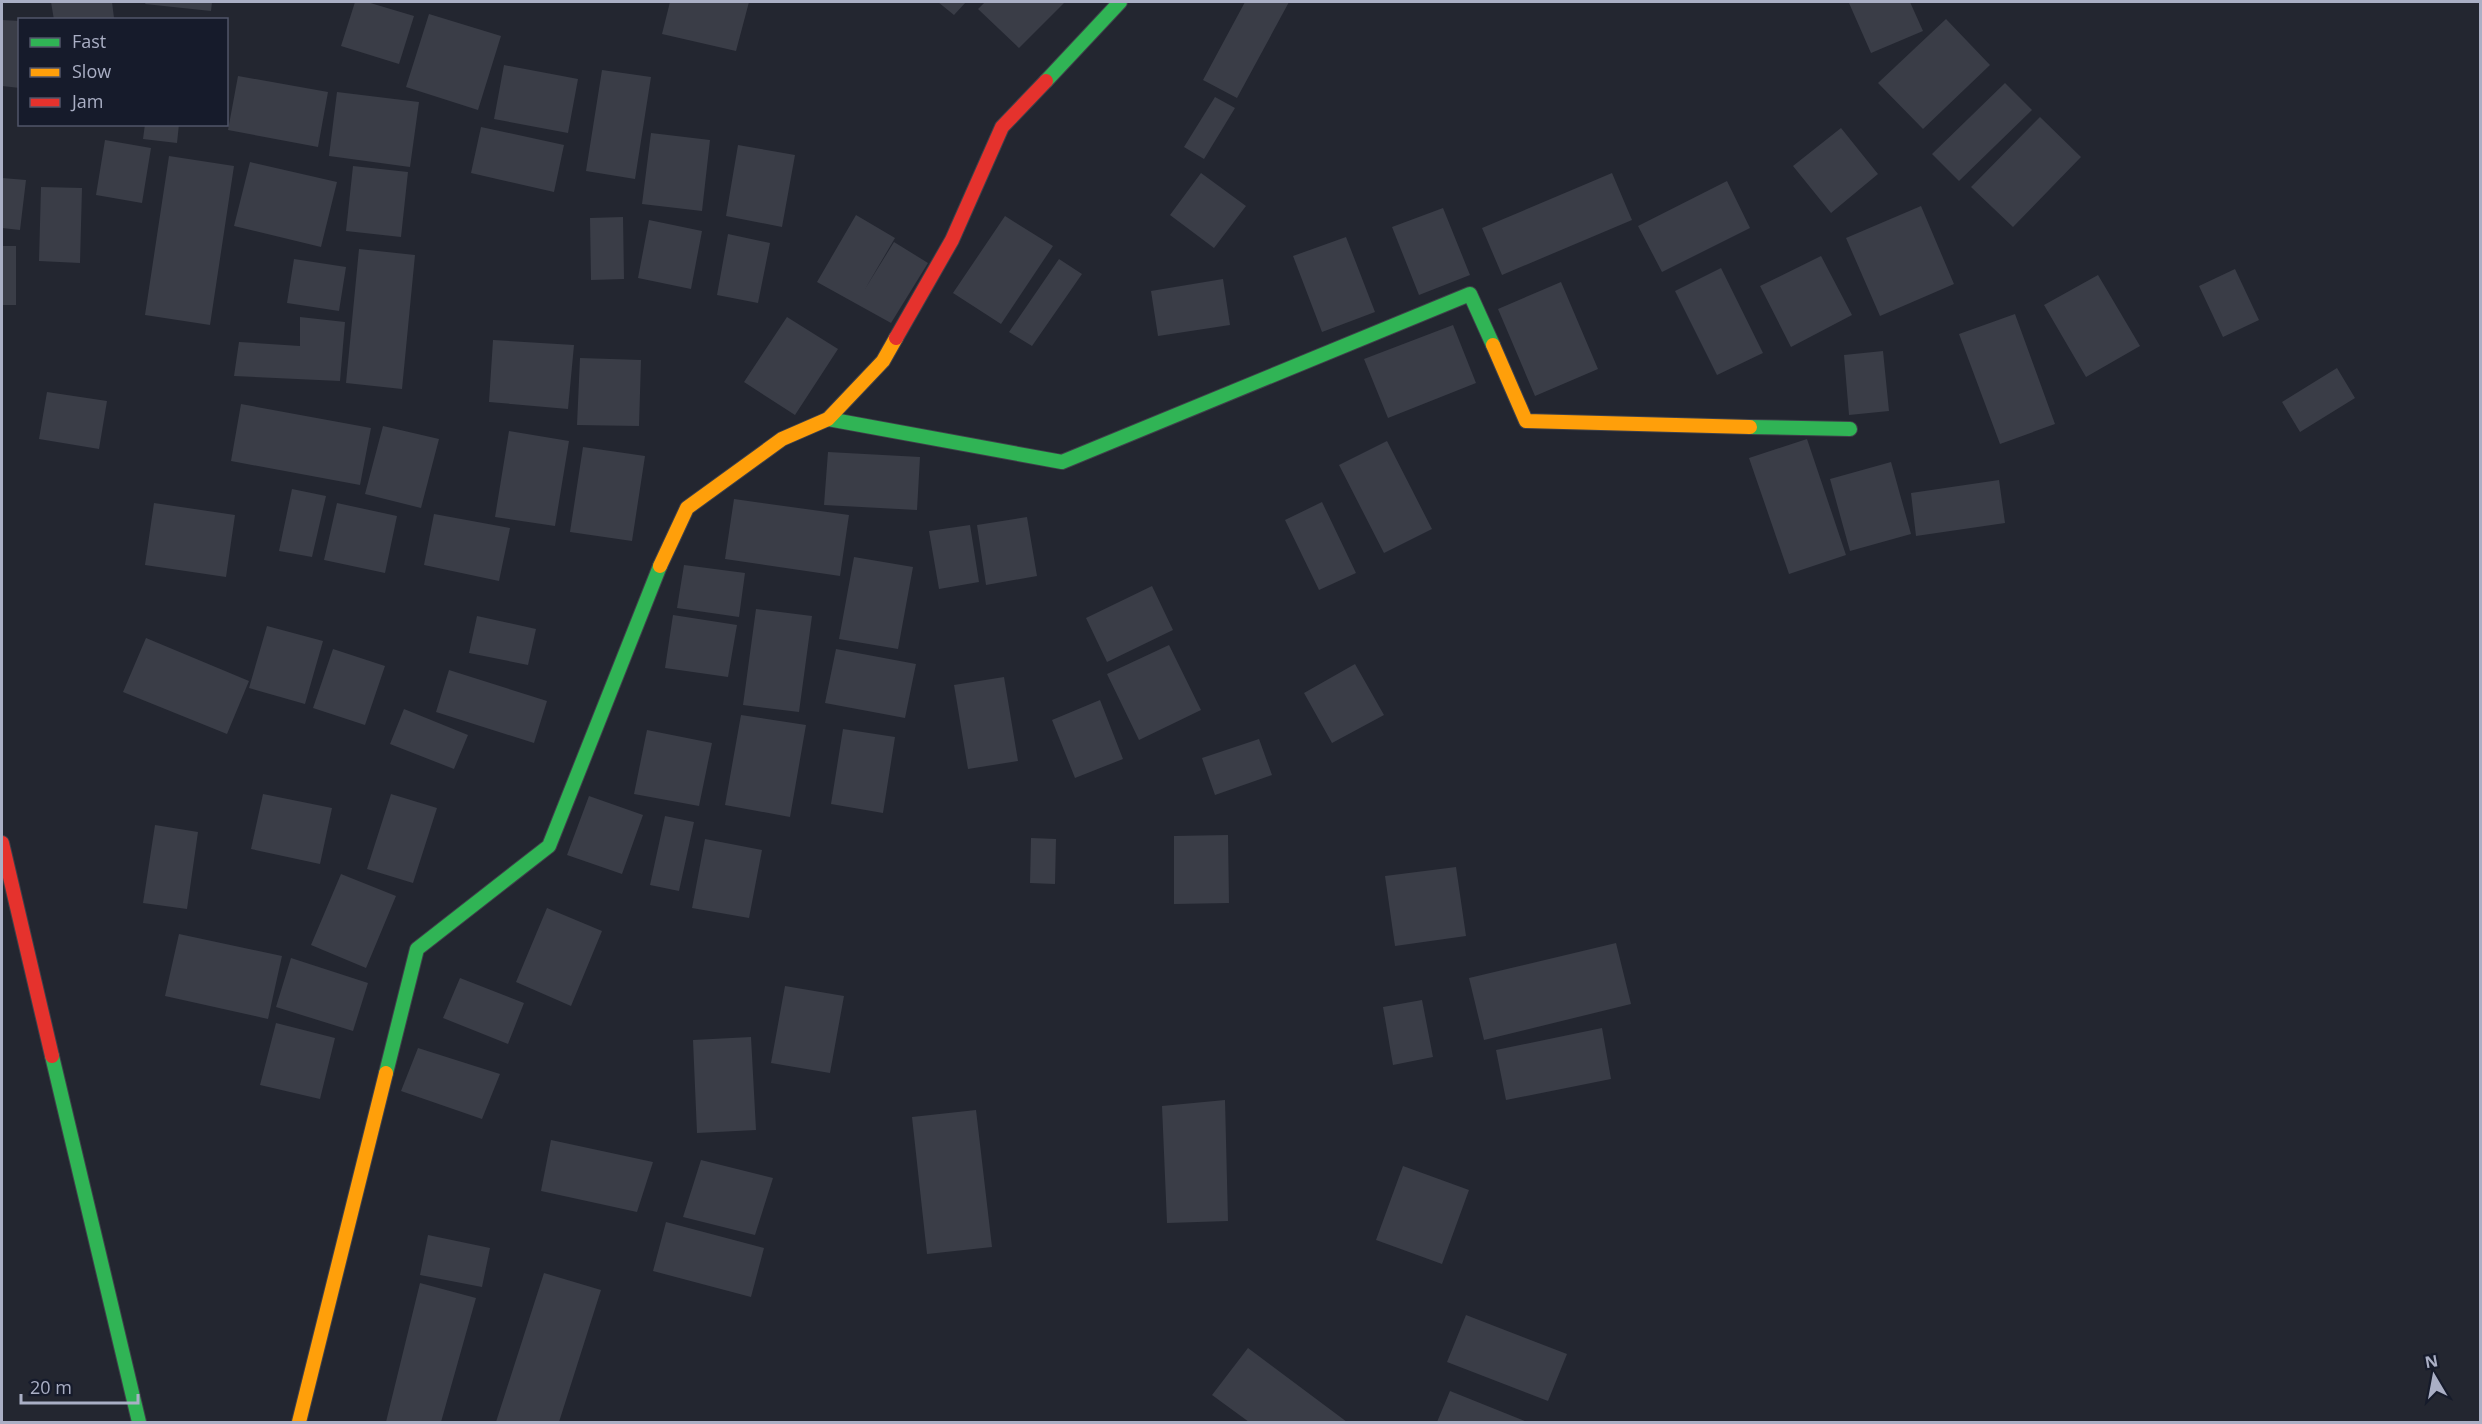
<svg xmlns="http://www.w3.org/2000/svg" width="2482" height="1424" viewBox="0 0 2482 1424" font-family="'Open Sans',sans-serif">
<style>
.building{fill:#3a3d47}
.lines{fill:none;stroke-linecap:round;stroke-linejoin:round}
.fast-casing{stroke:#3f414a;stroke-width:16}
.slow-casing{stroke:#3f414a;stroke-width:16}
.jam-casing{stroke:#3f414a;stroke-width:16}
.fast{stroke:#30b455;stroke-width:14}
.slow{stroke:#ff9f0a;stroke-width:14}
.jam{stroke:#e5322d;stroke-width:14}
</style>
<rect width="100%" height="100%" fill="#232630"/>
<!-- building -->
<path class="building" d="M 51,2 L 112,2 L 114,18 L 54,20 Z
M 146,2 L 212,2 L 211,11 L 145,4 Z
M 355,2 L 367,2 L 414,16 L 399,64 L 341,46 Z
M 670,2 L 749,2 L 736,51 L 662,34 Z
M 938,2 L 966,2 L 954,15 Z
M 985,2 L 1065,2 L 1019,48 L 978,9 Z
M 1245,2 L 1289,2 L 1237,98 L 1203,80 Z
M 1851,2 L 1910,2 L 1923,31 L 1871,53 L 1849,3 Z
M 429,14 L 501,36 L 478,110 L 406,87 Z
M 1946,19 L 1990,65 L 1923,129 L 1878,83 Z
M 2,20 L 20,21 L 20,88 L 2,86 Z
M 504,65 L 578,79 L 568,133 L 494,119 Z
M 602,70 L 651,77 L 635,179 L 586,171 Z
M 238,76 L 328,92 L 318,147 L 228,130 Z
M 2005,83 L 2032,110 L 1959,181 L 1932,154 Z
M 337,92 L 419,102 L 410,167 L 329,156 Z
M 1215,97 L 1235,108 L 1204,159 L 1184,147 Z
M 2040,117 L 2081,157 L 2013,227 L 1971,187 Z
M 145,124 L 179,124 L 177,143 L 143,139 Z
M 481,127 L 564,145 L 554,192 L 471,173 Z
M 1841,128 L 1878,174 L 1831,213 L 1793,166 Z
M 651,133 L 710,140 L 702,211 L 642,204 Z
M 105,140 L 151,148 L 142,203 L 96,195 Z
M 738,145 L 795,155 L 782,227 L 726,216 Z
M 169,156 L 234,166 L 210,325 L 145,315 Z
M 250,162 L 337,182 L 321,247 L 234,226 Z
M 353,166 L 408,172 L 401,237 L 346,231 Z
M 1201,173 L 1246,206 L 1214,248 L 1170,215 Z
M 1612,173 L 1632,220 L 1502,275 L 1482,228 Z
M 2,178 L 26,180 L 20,230 L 2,228 Z
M 1727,181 L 1750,228 L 1662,272 L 1638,226 Z
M 41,187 L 82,188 L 80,263 L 39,261 Z
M 1921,206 L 1954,284 L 1880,316 L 1846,238 Z
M 1443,208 L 1470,275 L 1419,295 L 1392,227 Z
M 856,215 L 895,238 L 865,289 L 894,242 L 928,263 L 891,323 L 817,282 Z
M 1005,216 L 1053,246 L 1001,324 L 953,293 Z
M 623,217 L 624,279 L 591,280 L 590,218 Z
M 649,220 L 702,231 L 691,289 L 638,278 Z
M 728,234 L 770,243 L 758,303 L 717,295 Z
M 1346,237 L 1375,312 L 1322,332 L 1293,256 Z
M 2,246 L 16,246 L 16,305 L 2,305 Z
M 359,249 L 415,255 L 402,389 L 346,383 Z
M 1821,256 L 1852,315 L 1791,347 L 1760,286 Z
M 294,259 L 346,267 L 339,311 L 287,303 Z
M 1059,259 L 1082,274 L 1032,346 L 1009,332 Z
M 1721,268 L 1763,353 L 1717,375 L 1675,291 Z
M 2235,269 L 2259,320 L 2223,337 L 2199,286 Z
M 2098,275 L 2140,346 L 2086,377 L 2044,305 Z
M 1223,279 L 1230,325 L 1158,336 L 1151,291 Z
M 1561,282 L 1598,369 L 1535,396 L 1498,309 Z
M 2015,314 L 2055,424 L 2000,444 L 1959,334 Z
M 300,317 L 345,322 L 340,381 L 234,376 L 239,342 L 300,346 Z
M 787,317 L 838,349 L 795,415 L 744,382 Z
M 1453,325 L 1476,383 L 1388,418 L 1364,359 Z
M 493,340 L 574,345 L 568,409 L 489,402 Z
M 1883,351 L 1889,411 L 1849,415 L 1844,355 Z
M 580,358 L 641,360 L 639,426 L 577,425 Z
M 2337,368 L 2355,398 L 2300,432 L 2282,402 Z
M 47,392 L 107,401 L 99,449 L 39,439 Z
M 241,404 L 371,428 L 360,485 L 231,461 Z
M 383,426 L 439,439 L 421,508 L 365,494 Z
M 509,431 L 569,441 L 555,526 L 495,517 Z
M 1807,439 L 1846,555 L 1789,574 L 1749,458 Z
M 1387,441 L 1432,529 L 1384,553 L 1339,465 Z
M 583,447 L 645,456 L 632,541 L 570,532 Z
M 828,452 L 920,457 L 917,510 L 824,505 Z
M 1891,462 L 1911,534 L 1850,551 L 1830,479 Z
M 1999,480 L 2005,523 L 1916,536 L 1911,493 Z
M 292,489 L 326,496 L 312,557 L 279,551 Z
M 734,499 L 849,515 L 840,576 L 725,559 Z
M 1322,502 L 1356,573 L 1319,590 L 1285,520 Z
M 154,503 L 235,515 L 226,577 L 145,565 Z
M 337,503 L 397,516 L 385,573 L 324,560 Z
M 434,514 L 510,528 L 499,581 L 424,565 Z
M 1027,517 L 1037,576 L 986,585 L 977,525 Z
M 970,525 L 979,582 L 939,589 L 929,531 Z
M 854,557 L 913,567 L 898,649 L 839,639 Z
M 684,565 L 745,573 L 739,617 L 677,608 Z
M 1152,586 L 1173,630 L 1107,662 L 1086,618 Z
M 756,609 L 812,616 L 799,712 L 743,705 Z
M 673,615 L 737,625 L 728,677 L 665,668 Z
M 477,616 L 536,629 L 528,665 L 469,653 Z
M 267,626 L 323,641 L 305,704 L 249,688 Z
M 146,638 L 249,681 L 227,734 L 123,692 Z
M 1169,645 L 1201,710 L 1139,740 L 1107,674 Z
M 333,649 L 385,666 L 365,725 L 313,708 Z
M 836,649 L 916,664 L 905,718 L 825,703 Z
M 1355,664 L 1384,715 L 1332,743 L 1304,693 Z
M 449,670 L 547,701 L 534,743 L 436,712 Z
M 1004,677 L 1018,761 L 968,769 L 954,685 Z
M 1100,700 L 1123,759 L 1075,778 L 1052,720 Z
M 404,709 L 468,735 L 454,769 L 390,744 Z
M 741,715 L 806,725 L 790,817 L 725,805 Z
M 843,729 L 895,737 L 883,813 L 831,804 Z
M 647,730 L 712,743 L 699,806 L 634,794 Z
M 1259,739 L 1272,775 L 1215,795 L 1202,758 Z
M 263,794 L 332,808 L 320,864 L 251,849 Z
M 391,794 L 437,808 L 413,883 L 367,869 Z
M 589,796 L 643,815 L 622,874 L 567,855 Z
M 665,816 L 694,822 L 679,891 L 650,885 Z
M 155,825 L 198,832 L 187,909 L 143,903 Z
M 1228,835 L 1229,903 L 1174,904 L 1174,836 Z
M 1031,838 L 1056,839 L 1055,884 L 1030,883 Z
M 705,839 L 762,850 L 749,918 L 692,908 Z
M 1456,867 L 1466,936 L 1395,946 L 1385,876 Z
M 341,874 L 396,896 L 366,968 L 311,945 Z
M 547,908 L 602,931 L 571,1006 L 516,982 Z
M 179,934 L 282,956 L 268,1019 L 165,996 Z
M 1616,943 L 1631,1004 L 1484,1040 L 1469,978 Z
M 291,958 L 368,983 L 353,1031 L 276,1007 Z
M 460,978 L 524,1003 L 508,1044 L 443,1018 Z
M 785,986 L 844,996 L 830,1073 L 771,1063 Z
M 1422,1000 L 1433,1057 L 1393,1065 L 1383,1007 Z
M 276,1023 L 335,1038 L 320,1099 L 260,1085 Z
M 1602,1028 L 1611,1079 L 1506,1100 L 1496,1050 Z
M 751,1037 L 756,1130 L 697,1133 L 693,1040 Z
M 418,1048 L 500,1074 L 482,1119 L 401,1091 Z
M 1225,1100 L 1228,1221 L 1167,1223 L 1162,1106 Z
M 976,1110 L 992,1247 L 927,1254 L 912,1117 Z
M 551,1140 L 653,1162 L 637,1212 L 541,1191 Z
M 701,1160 L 773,1178 L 755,1235 L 683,1217 Z
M 1403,1166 L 1469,1190 L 1442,1264 L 1376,1240 Z
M 666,1222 L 764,1248 L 751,1297 L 653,1271 Z
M 428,1235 L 490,1248 L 482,1287 L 420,1275 Z
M 544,1273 L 601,1290 L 559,1422 L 496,1422 Z
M 420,1283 L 476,1298 L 441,1422 L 386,1422 Z
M 1466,1315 L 1567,1354 L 1548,1401 L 1447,1362 Z
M 1248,1348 L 1347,1422 L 1249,1422 L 1212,1395 Z
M 1450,1391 L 1527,1422 L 1437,1422 Z"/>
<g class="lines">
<defs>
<path id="fast" d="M 1046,81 L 1120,2
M 828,419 L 1062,462 L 1470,294 L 1493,345
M 1750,427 L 1850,429
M 52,1056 L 139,1422
M 386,1073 L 417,949 L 549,846 L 660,566"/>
<path id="slow" d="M 1493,345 L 1526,421 L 1750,427
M 660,566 L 687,508 L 782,439 L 828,419 L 883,361 L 896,338
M 299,1422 L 386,1073"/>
<path id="jam" d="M 896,338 L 952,240 L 1002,127 L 1046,81
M 2,843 L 52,1056"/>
</defs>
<!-- fast casing -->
<use href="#fast" class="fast-casing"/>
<!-- slow casing -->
<use href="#slow" class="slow-casing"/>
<!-- jam casing -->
<use href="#jam" class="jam-casing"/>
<!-- fast -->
<use href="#fast" class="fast"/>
<!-- slow -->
<use href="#slow" class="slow"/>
<!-- jam -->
<use href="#jam" class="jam"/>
</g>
<!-- border -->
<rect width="2482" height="1424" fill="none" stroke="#aaafc5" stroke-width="6"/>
<!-- legend -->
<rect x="18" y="18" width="210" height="108" fill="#161b2b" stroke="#515669" stroke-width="1.5"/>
<rect x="30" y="38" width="30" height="9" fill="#30b455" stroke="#515669" stroke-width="1.5"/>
<text x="72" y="48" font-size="18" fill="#aaafc5">Fast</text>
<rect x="30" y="68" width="30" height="9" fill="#ff9f0a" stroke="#515669" stroke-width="1.5"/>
<text x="72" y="78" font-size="18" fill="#aaafc5">Slow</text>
<rect x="30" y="98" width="30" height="9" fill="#e5322d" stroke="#515669" stroke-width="1.5"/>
<text x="72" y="108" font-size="18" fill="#aaafc5">Jam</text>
<!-- north arrow -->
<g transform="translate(2434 1376) rotate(350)" stroke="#161b2b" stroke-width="4.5" paint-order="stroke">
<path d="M0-4.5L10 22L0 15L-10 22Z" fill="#aaafc5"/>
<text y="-9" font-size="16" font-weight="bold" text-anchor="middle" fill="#aaafc5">N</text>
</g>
<!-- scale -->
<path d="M21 1394v9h117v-9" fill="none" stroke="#aaafc5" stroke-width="3"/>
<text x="30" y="1394" font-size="18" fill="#aaafc5" stroke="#161b2b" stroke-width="4.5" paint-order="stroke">20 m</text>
</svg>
